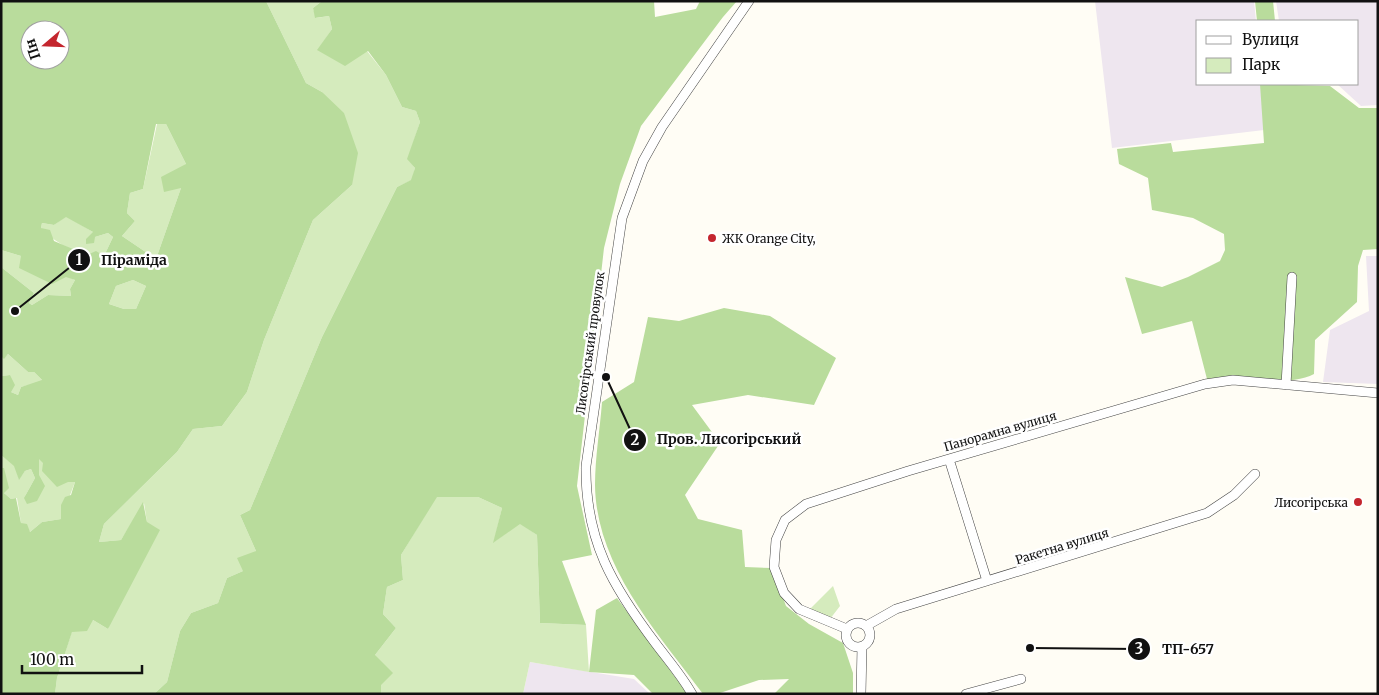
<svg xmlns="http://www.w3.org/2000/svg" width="1379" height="695" viewBox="0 0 1379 695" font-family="Merriweather,serif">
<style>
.industrial{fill:#eee6ef}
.green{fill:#d5ebbd}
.forest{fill:#b9dc9c;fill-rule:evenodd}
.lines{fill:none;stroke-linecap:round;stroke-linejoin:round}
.minor-casing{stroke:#444;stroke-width:10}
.minor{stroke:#fff;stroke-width:9}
.poi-dot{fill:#c4262e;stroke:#fff;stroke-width:2}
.labels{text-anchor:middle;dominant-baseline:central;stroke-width:5;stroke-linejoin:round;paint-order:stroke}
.poi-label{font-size:12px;fill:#111;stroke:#fff;text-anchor:start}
.street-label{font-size:12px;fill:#111;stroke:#fff}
.leader{fill:none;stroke:#111;stroke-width:2}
.callout-dot{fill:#111;stroke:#fff;stroke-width:2}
.mark-label{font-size:15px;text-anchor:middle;font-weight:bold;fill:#fff}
.callout-label{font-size:14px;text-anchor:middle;font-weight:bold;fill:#111;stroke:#fff;stroke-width:5;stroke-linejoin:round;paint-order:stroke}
</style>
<rect width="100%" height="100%" fill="#fffdf5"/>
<!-- industrial -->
<path class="industrial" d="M 1095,1 L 1254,1 L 1256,21 L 1198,21 L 1198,84 L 1261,84 L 1264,130 L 1112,148 Z
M 1276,1 L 1378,1 L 1378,105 L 1361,106 L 1337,84 L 1358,84 L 1358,21 L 1279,21 Z
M 1366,256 L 1378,256 L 1378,384 L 1323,382 L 1330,330 L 1369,311 Z
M 530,662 L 634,679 L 650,694 L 523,694 Z"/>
<!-- green -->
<path class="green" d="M 266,1 L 322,1 L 313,8 L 316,18 L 329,16 L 332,29 L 318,50 L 367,51 L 386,75 L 402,107 L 416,111 L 420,122 L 408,159 L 415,168 L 412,180 L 397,187 L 322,337 L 250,510 L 240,515 L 256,551 L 243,571 L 227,578 L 218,603 L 191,613 L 180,631 L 167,682 L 154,694 L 55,694 L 57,678 L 72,631 L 93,620 L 108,629 L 147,522 L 144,503 L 121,540 L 99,542 L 104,524 L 177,452 L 193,429 L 222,426 L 247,392 L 264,340 L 313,220 L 352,185 L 322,92 L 306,83 Z
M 157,124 L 166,124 L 186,164 L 181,188 L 156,259 L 122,236 L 135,221 L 127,213 L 130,193 L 143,189 Z
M 66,216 L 93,232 L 95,237 L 108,233 L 113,237 L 104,256 C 79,255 58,246 41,228 L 42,223 L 54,225 Z
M 1,250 L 21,256 L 75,280 L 70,289 L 71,296 L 48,295 L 32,305 L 29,303 L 34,293 L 1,267 Z
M 133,280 L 146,286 L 136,309 L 124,309 L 109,304 L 116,286 Z
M 8,354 L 28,372 L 34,372 L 43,381 L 21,387 L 18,395 L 11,392 L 10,375 L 1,376 L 1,356 L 4,358 Z
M 1,455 L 15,466 L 19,479 L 25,471 L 31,469 L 35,478 L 24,498 L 39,475 L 39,458 L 68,482 L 75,482 L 61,519 L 42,522 L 30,532 L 21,523 L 17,498 L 11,499 L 4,493 L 4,468 L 1,467 Z
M 436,497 L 478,497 L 502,508 L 494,542 L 520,523 L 537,535 L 540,623 L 586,625 L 589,672 L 530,662 L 523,694 L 381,694 L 375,655 L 396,628 L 383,614 L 387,587 L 403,580 L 401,555 Z
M 833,586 L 840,606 L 830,619 L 810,609 Z"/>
<!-- forest -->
<path class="forest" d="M 1,1 L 266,1 L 306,83 L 322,92 L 344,113 L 358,153 L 352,185 L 313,220 L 264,340 L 247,392 L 222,426 L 193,429 L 177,452 L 104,524 L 99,542 L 121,540 L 143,502 L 147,522 L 160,530 L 108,629 L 93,620 L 87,631 L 72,632 L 57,678 L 55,694 L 1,694 L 1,467 L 4,468 L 9,488 L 4,493 L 11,499 L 16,498 L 21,523 L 27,524 L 30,532 L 42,522 L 61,519 L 61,505 L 65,497 L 71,495 L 75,482 L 68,482 L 57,487 L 42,471 L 43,463 L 39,459 L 39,475 L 45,486 L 37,501 L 27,504 L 24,498 L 35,478 L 31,469 L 25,471 L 19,480 L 14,466 L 1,455 L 1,376 L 10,375 L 15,385 L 11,392 L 18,395 L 21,387 L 42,380 L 34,372 L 28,372 L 8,354 L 4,359 L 1,356 L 1,267 L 34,293 L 29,303 L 32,305 L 48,295 L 71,296 L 70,289 L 75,280 L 66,277 L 52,284 L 19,268 L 21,256 L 1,250 ZM 30,30 L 60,30 L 60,60 L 30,60 ZM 156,124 L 166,124 L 186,164 L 161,177 L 164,192 L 181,188 L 156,259 L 122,236 L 135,221 L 127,213 L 130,193 L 143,189 ZM 66,217 L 93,232 L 86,239 L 86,244 L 94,243 L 95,237 L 108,233 L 113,237 L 104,256 L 96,251 L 87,255 L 54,241 L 50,230 L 41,228 L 42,223 L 54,225 ZM 133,280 L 146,286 L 136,309 L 124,309 L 109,304 L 116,286 Z
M 322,1 L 654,1 L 655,17 L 696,9 L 700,1 L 737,1 L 723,17 L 641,126 L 620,184 L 604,248 L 577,486 L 592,555 L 562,561 L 586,625 L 540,623 L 537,535 L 520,524 L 493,543 L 502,508 L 478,497 L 437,497 L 401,555 L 403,580 L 387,587 L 383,614 L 396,628 L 375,655 L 393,673 L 381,685 L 381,694 L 154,694 L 167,682 L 180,631 L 191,613 L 218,603 L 227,578 L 243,571 L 237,558 L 256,551 L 240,515 L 250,510 L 322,337 L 397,187 L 411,180 L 415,168 L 407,159 L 420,122 L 416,111 L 402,107 L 386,75 L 368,51 L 345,66 L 317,50 L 332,29 L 329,16 L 315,18 L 313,8 Z
M 1255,1 L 1273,1 L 1275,21 L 1257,21 Z
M 1260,84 L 1330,86 L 1359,108 L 1378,108 L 1378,249 L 1363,250 L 1358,266 L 1357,302 L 1315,340 L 1314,374 C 1290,387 1235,379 1207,379 L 1192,321 L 1142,334 L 1125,277 L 1162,287 L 1188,277 L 1220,261 L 1225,250 L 1224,234 L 1193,218 L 1152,210 L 1148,178 L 1119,164 L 1117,149 L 1171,143 L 1173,152 L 1264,143 Z
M 724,308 L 770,316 L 836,358 L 814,405 L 748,395 L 692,405 L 720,443 L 685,495 L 698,519 L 742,530 L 745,567 L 772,568 L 786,606 L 809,624 L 843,643 L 853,673 L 853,694 L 774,694 L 789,679 L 759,680 L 717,694 L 703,694 C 657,632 596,566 595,485 C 595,457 600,429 602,402 L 634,382 L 648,317 L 679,321 Z
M 617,598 L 686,692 L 687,694 L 653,694 L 634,675 L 589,672 L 596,610 Z"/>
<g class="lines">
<defs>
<path id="minor" d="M 1286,385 L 1292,277
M 949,459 L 987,581
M846 635a12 12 0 1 1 24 0a12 12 0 1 1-24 0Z
M 866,626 L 896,609 L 1207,513 L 1234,495 L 1255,474
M 847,629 L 799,609 L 784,593 L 774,567 L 776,540 L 785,520 L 806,504 L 908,471 L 1205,384 L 1233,380 L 1378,393
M 692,694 C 682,676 668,660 656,644 C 613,587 585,541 586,466 L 622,218 L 643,161 L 662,127 L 749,1
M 861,694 L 862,646
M 966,694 L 1021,679"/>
</defs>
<!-- minor casing -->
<use href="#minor" class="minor-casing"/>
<!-- minor -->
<use href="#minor" class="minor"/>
</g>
<!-- markers -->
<g class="poi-dot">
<circle cx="712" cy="238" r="5"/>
<circle cx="1358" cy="502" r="5"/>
</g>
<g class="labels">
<!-- poi labels -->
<g class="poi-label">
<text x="722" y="238">ЖК Orange City,</text>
<text x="1348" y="502" text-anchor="end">Лисогірська</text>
</g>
<!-- street labels -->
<g class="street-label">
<text transform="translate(590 343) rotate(-82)">Лисогірський провулок</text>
<text transform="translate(1000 431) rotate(-16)">Панорамна вулиця</text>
<text transform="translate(1062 546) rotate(-17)">Ракетна вулиця</text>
</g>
</g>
<!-- callouts -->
<path class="leader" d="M15 311L79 260M606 377L635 440M1030 648L1139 649"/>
<g class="callout-dot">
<circle cx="15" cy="311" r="5"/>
<circle cx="606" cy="377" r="5"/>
<circle cx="1030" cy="648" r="5"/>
<circle cx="79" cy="260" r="12"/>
<circle cx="635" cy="440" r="12"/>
<circle cx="1139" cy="649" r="12"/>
</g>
<g class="mark-label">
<text x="79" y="265">1</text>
<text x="635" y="445">2</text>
<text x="1139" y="654">3</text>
</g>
<g class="callout-label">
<text x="134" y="265">Піраміда</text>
<text x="729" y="444">Пров. Лисогірський</text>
<text x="1188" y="654">ТП-657</text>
</g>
<!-- border -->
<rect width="1379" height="695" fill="none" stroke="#111111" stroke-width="5"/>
<!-- legend -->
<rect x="1196" y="20" width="162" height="65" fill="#ffffff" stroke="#a0a0a0"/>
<rect x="1206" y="36" width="25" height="8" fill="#ffffff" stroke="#a0a0a0"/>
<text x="1242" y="45" font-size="15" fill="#111111">Вулиця</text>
<rect x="1206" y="58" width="25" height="15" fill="#d5ebbd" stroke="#a0a0a0"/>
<text x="1242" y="70" font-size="15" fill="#111111">Парк</text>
<!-- north arrow -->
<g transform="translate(45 45) rotate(251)"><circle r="24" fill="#ffffff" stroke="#a0a0a0"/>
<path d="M0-4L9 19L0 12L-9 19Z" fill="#c4262e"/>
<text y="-8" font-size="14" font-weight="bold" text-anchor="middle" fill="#111111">Пн</text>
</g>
<!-- scale -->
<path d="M22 665v8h120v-8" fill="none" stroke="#111111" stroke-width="2.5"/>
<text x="30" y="665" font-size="15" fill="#111111" stroke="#ffffff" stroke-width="4" paint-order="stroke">100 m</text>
</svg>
